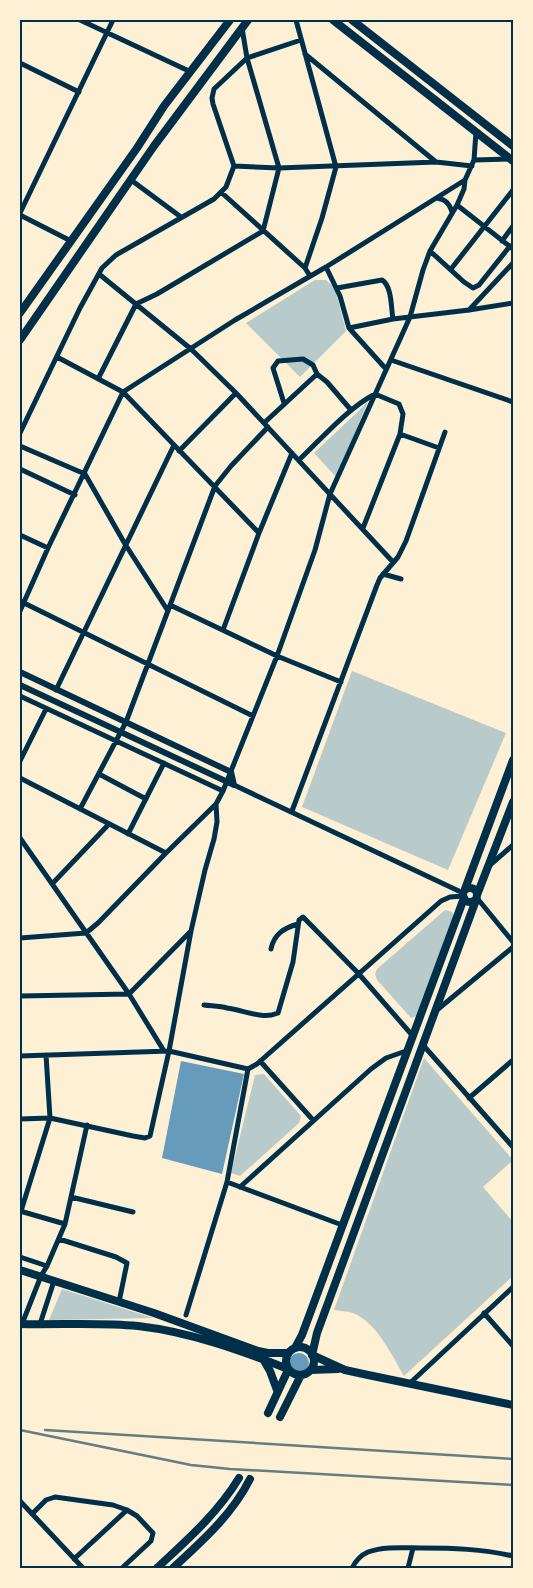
<svg xmlns="http://www.w3.org/2000/svg" width="533" height="1588" viewBox="0 0 533 1588" font-family="Raleway,sans-serif">
<style>
.green{fill:#b9caca}
.water{fill:#669bbc}
.lines{fill:none;stroke-linecap:round;stroke-linejoin:round}
.minor{stroke:#003049;stroke-width:5}
.tertiary{stroke:#003049;stroke-width:6}
.primary{stroke:#003049;stroke-width:8}
.rail{stroke:#657d81;stroke-width:2.5}
.neatline{fill:none;stroke:#003049;stroke-width:2}
</style>
<rect width="100%" height="100%" fill="#fdf0d5"/>
<!-- green -->
<path class="green" d="M 315,280 L 326,280 L 335,288 L 346,331 L 300,377 L 246,323 Z
M 368,402 L 336,477 L 314,453 Z
M 352,671 L 506,733 L 448,870 L 302,807 Z
M 445,910 L 452,912 L 454,916 L 417,1016 L 411,1018 L 377,980 L 375,974 L 377,969 Z
M 424,1058 L 513,1160 L 483,1187 L 513,1222 L 513,1276 L 404,1376 C 392,1355 376,1322 353,1313 C 347,1311 340,1311 334,1310 Z
M 264,1074 L 301,1116 L 299,1123 L 240,1176 L 231,1173 L 255,1075 Z
M 62,1289 L 153,1318 L 49,1320 Z"/>
<!-- water -->
<path class="water" d="M 181,1061 L 244,1074 L 222,1174 L 162,1158 Z
M289 1363a10 10 0 1 1 20 0a10 10 0 1 1-20 0Z"/>
<g class="lines">
<!-- minor -->
<path class="minor" d="M 80,20 L 191,72
M 296,20 L 336,167 L 322,218 L 305,268
M 305,54 L 436,162
M 20,63 L 79,92
M 474,160 L 510,159
M 234,166 L 279,168 L 436,162 L 472,166
M 131,180 L 181,217
M 222,193 L 305,268 L 310,276
M 437,198 C 446,200 449,203 452,212
M 457,205 L 513,249
M 20,213 L 113,20
M 20,215 L 71,241
M 502,241 L 513,226
M 430,251 L 464,282 L 473,288 L 479,285 L 510,246
M 326,267 L 340,296 L 349,328 L 386,369
M 451,269 L 513,190
M 99,274 L 191,349 L 236,393 L 393,562
M 337,288 L 382,280 C 392,286 391,308 393,319
M 469,310 L 513,263
M 349,328 L 393,319 L 469,310 L 513,303
M 57,357 L 123,392 L 259,533
M 391,360 L 513,402
M 98,379 L 136,304 L 157,294 L 263,231 L 279,168 L 247,58 L 242,28
M 284,403 L 273,368 L 278,361 L 303,359 L 313,365 L 317,374
M 264,423 L 317,374 L 327,382 L 351,410
M 20,433 L 80,308 L 102,268 L 116,255 L 214,199 L 226,187 L 234,166 L 213,104 L 212,98 L 214,89 L 247,58 L 301,40
M 400,434 L 439,448
M 20,446 L 85,474 L 125,544 L 168,611
M 179,451 L 236,393
M 299,460 C 322,438 348,408 375,394 L 399,404 L 403,414 L 400,434 L 363,528
M 20,469 L 75,495
M 20,535 L 48,548
M 383,574 L 401,579
M 20,601 L 253,716
M 170,605 L 277,656 L 341,682
M 20,611 L 48,548 L 123,392 L 235,320 L 326,267 L 465,180
M 223,630 L 259,533 L 292,453
M 56,690 L 174,445
M 20,696 L 223,791
M 20,761 L 46,709
M 99,774 L 146,799
M 20,778 L 166,853
M 234,785 L 463,893
M 80,809 L 126,722 L 215,486 L 231,466 L 268,427
M 292,811 L 377,585 L 380,578 L 398,557 L 406,541 L 445,432
M 128,834 L 164,763
M 20,838 L 129,994 L 164,1051
M 490,865 L 513,845
M 52,884 L 109,824
M 477,898 L 513,942
M 20,938 L 86,933 L 98,923 L 166,853 L 216,804 L 223,791 L 277,656 L 315,550 L 330,494 L 410,317 L 423,270 L 430,251 L 457,205 L 464,189 L 465,180 L 474,160 L 476,132
M 271,949 C 274,934 284,928 298,924
M 20,996 L 129,994 L 191,931
M 204,1005 C 211,1006 220,1006 227,1008 C 244,1010 262,1020 278,1013 L 293,962 L 299,920 L 303,917 L 358,973 L 412,1035
M 437,1010 L 513,947
M 423,1045 L 513,1147
M 20,1056 L 169,1051 L 248,1069
M 260,1061 L 313,1120
M 469,1098 L 513,1060
M 20,1119 L 50,1118 L 133,1136 L 145,1138 L 150,1136 L 169,1051 L 191,931 L 205,870 L 214,839 L 217,822 L 216,804
M 227,1182 L 342,1225
M 240,1187 L 371,1069 L 386,1058 L 406,1051
M 71,1197 L 133,1212
M 20,1211 L 65,1224
M 21,1211 L 50,1118 L 46,1055
M 59,1239 L 116,1257 L 127,1263 L 119,1302
M 20,1257 L 47,1266
M 484,1313 L 513,1346
M 186,1315 L 227,1182 L 248,1069 L 257,1064 L 441,901 L 450,897 L 463,896
M 22,1324 L 41,1276 L 47,1266 L 65,1224 L 87,1125
M 40,1324 L 54,1281
M 409,1384 L 513,1287
M 20,1501 L 83,1568
M 32,1514 L 46,1500 L 55,1497 L 113,1505 L 127,1510 L 137,1516 L 153,1533 L 151,1541 L 122,1568
M 74,1559 L 127,1510
M 352,1568 C 355,1562 361,1555 368,1552 C 385,1546 404,1548 421,1548 C 453,1548 482,1549 513,1556
M 408,1568 L 413,1548"/>
<!-- tertiary -->
<path class="tertiary" d="M 20,672 L 231,772 L 234,785
M 20,685 L 234,785"/>
<!-- primary -->
<path class="primary" d="M 333,20 L 513,161
M 352,20 L 513,146
M 20,313 L 137,148 L 164,106 L 230,20
M 20,340 L 154,146 L 248,20
M463 895a7 7 0 1 1 14 0a7 7 0 1 1-14 0Z
M 465,889 L 513,760
M 477,895 L 513,802
M 20,1270 L 154,1313 L 258,1351 L 268,1353 L 288,1353
M 20,1324 C 59,1325 99,1322 138,1326 C 190,1332 240,1350 288,1369
M286 1361a14 14 0 1 1 28 0a14 14 0 1 1-28 0Z
M 295,1348 L 302,1335 L 464,898
M 312,1355 L 317,1333 L 476,900
M 312,1355 L 345,1370 L 368,1375 L 513,1405
M 263,1359 L 270,1371 L 277,1390
M 311,1370 L 338,1369
M 268,1413 L 288,1370
M 280,1417 L 301,1375
M 157,1568 C 187,1540 217,1514 239,1478
M 173,1568 C 202,1541 232,1515 250,1479"/>
<!-- rail -->
<path class="rail" d="M 20,1430 L 191,1465 L 230,1469 L 513,1485
M 45,1430 L 513,1459"/>
</g>
<!-- border -->
<rect width="533" height="1588" fill="none" stroke="#fdf0d5" stroke-width="42"/>
<rect x="21" y="21" width="491" height="1546" class="neatline"/>
</svg>
